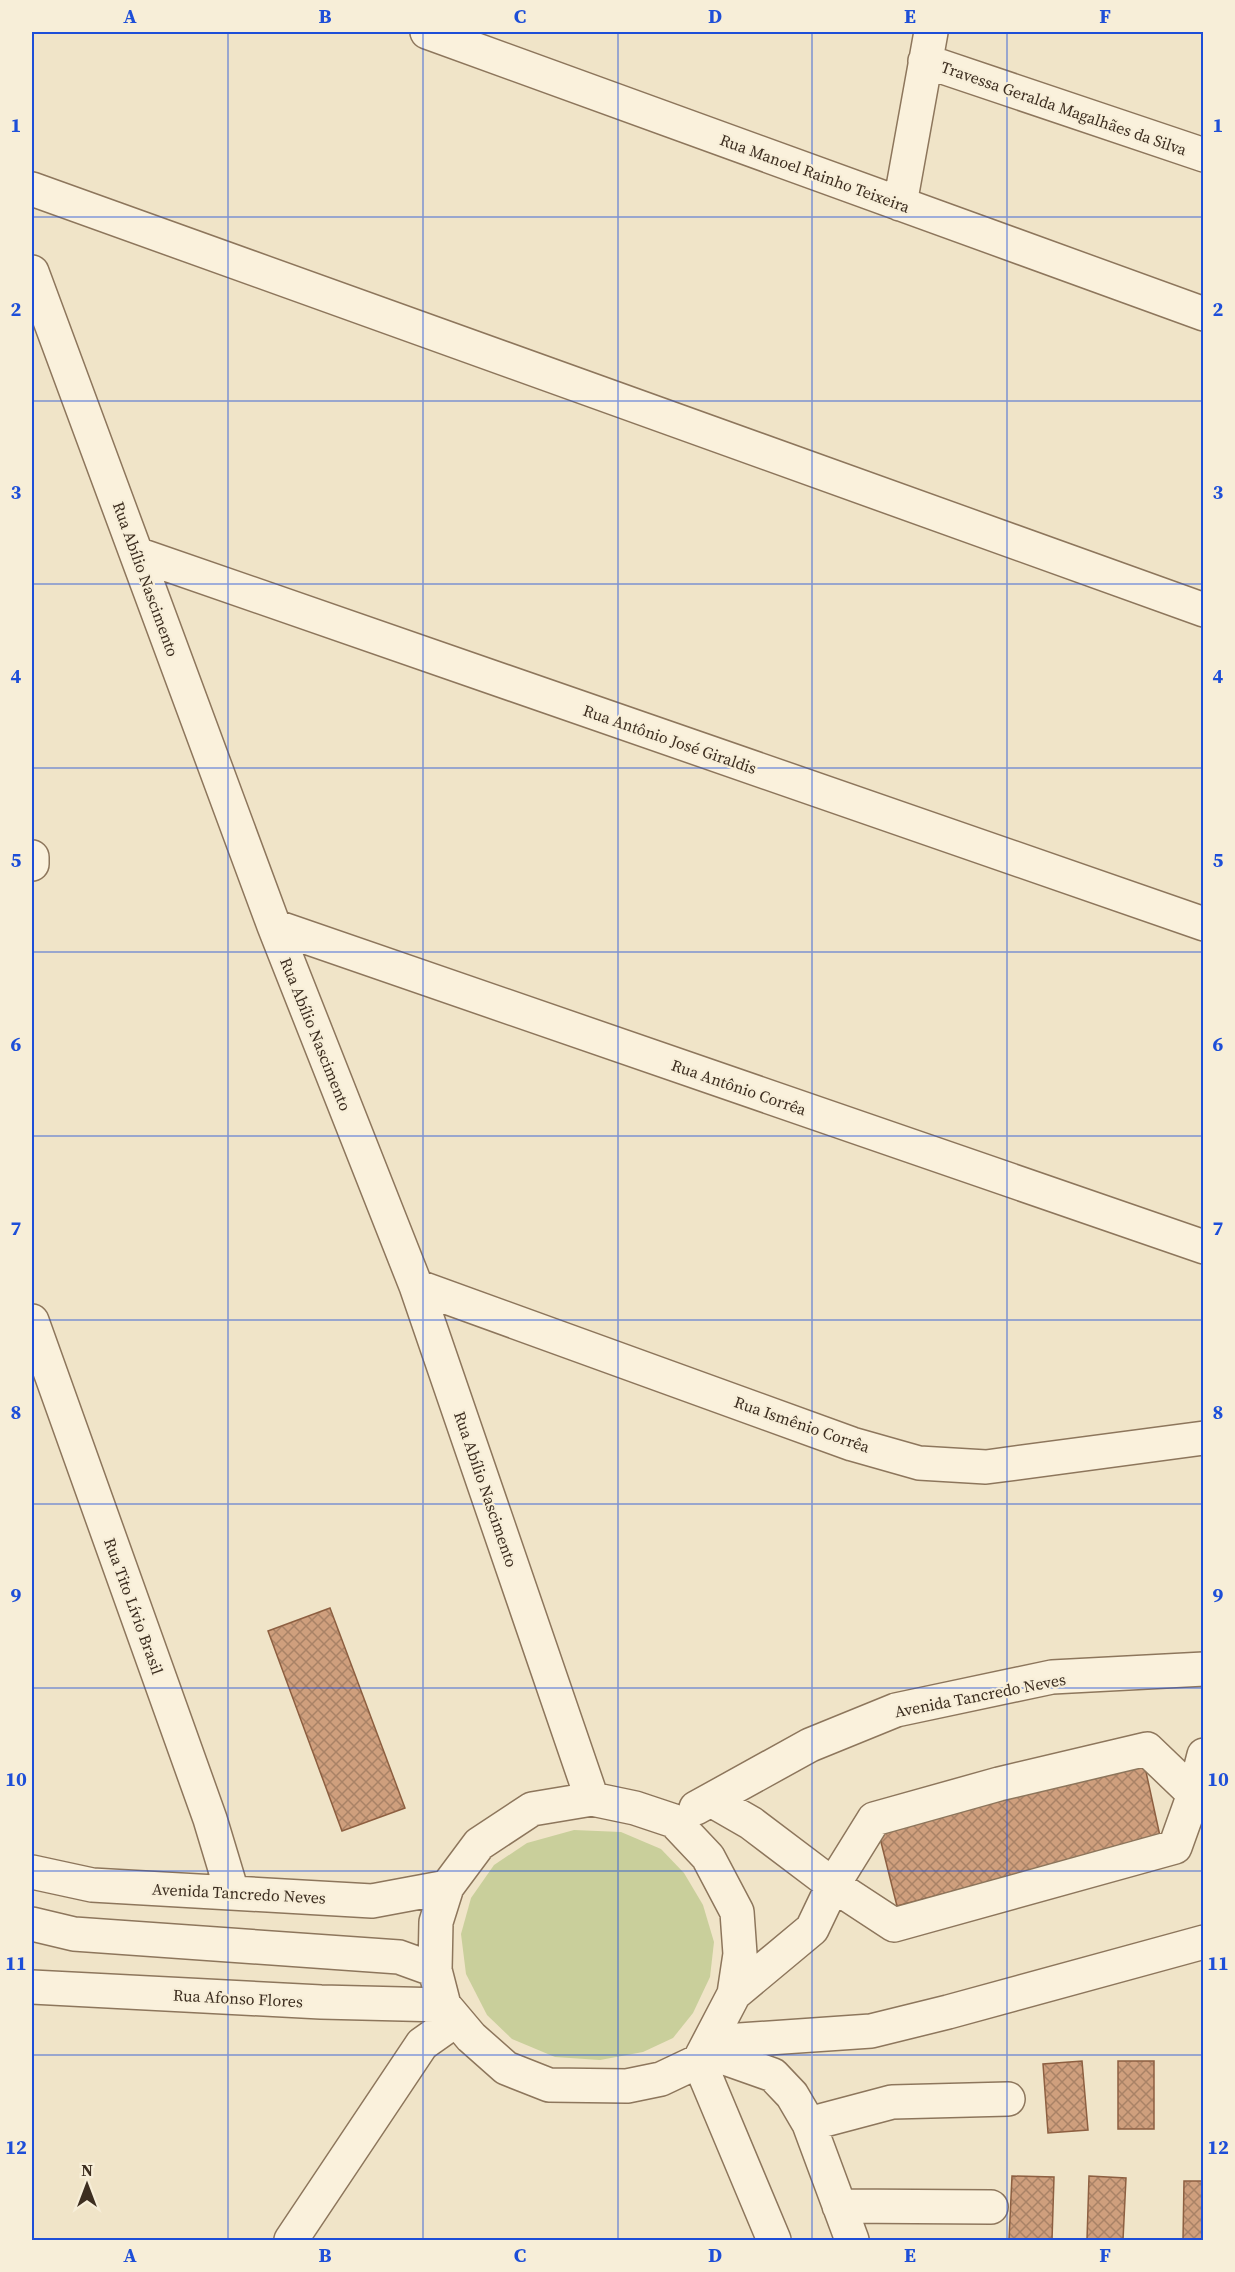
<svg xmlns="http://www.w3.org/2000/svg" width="1235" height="2272" viewBox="0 0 1235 2272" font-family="'Source Serif 4',serif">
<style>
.grass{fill:#c9cf9b}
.building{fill:url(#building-cross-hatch);stroke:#8d5f41;stroke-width:1.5}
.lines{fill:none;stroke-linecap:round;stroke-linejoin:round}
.minor-casing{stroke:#8d765c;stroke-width:36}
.minor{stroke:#faf1dc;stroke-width:33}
.grid{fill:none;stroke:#1d4ed8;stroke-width:1.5;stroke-opacity:0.55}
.labels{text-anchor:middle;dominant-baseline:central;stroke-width:4.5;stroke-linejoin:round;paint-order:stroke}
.street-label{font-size:16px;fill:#3d2e20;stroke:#f7eed8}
.neatline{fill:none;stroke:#1d4ed8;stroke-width:2}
.grid-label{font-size:20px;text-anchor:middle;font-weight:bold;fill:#1d4ed8}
</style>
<defs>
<pattern id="building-cross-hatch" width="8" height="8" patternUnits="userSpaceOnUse" patternTransform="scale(1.5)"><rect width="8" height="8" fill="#cf9f7d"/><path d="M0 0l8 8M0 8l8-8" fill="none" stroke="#a98266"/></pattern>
</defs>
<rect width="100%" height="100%" fill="#f0e4c8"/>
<!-- grass -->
<path class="grass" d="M 574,1830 L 621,1832 L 661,1849 L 684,1873 L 703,1905 L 714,1942 L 710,1977 L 693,2013 L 673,2038 L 643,2052 L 600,2060 L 555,2057 L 512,2039 L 487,2015 L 466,1974 L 461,1934 L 471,1898 L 494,1865 L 527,1843 Z"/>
<!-- building -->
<path class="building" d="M 330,1608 L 405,1808 L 342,1831 L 268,1631 Z
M 1143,1758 L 1160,1836 L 897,1906 L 877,1826 Z
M 1082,2061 L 1088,2130 L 1048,2133 L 1043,2064 Z
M 1118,2061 L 1154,2061 L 1154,2129 L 1118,2129 Z
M 1012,2176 L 1054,2177 L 1052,2240 L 1009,2240 Z
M 1089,2176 L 1126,2178 L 1123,2240 L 1087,2240 Z
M 1184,2181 L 1204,2181 L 1204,2240 L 1183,2240 Z"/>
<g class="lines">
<defs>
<path id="minor" d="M 427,32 L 1204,314
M 925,61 L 1204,155
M 32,189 L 1204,610
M 900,204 L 931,32
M 32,272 L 274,926 L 416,1286 L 592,1799
M 137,554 L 1204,924
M 32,857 L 32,864
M 274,926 L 1204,1247
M 416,1286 L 852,1444 L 919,1463 L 986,1467 L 1204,1438
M 32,1321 L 210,1819 L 232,1892
M 592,1799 L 635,1808 L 674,1821 L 708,1857 L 737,1912 L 740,1954 L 734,1994 L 699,2061 L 661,2079 L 627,2086 L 549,2085 L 506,2068 L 471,2037 L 444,2005 L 435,1970 L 436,1922 L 447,1887 L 479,1844 L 532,1809 Z
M 711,1800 L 751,1823 L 833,1885 L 894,1925 L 1175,1847 L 1194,1794 L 1204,1755
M 696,1808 L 810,1745 L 896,1710 L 1052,1677 L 1204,1669
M 32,1872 L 92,1885 L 372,1901 L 447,1887
M 32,1924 L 74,1934 L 399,1957 L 435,1970
M 32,1987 L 321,2002 L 444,2005
M 734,1994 L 812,1929 L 833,1885 L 874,1819 L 999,1784 L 1147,1749 L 1194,1794 L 1204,1807
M 710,2042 L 871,2031 L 948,2012 L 1204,1942
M 705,2051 L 773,2075 L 792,2095 L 809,2124
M 699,2061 L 774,2240
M 839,2206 L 991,2207
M 291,2240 L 422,2044 L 456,2020
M 852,2240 L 809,2124 L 892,2102 L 1008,2099"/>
</defs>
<!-- minor casing -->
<use href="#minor" class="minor-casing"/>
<!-- minor -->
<use href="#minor" class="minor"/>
</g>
<!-- grid -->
<path class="grid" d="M 228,32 L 228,2240M 423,32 L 423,2240M 618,32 L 618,2240M 812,32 L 812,2240M 1007,32 L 1007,2240M 32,217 L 1204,217M 32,401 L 1204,401M 32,584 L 1204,584M 32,768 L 1204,768M 32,952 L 1204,952M 32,1136 L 1204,1136M 32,1320 L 1204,1320M 32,1504 L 1204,1504M 32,1688 L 1204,1688M 32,1871 L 1204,1871M 32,2055 L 1204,2055"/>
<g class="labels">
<!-- street labels -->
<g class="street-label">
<text transform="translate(1064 108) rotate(19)">Travessa Geralda Magalhães da Silva</text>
<text transform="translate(815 173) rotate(20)">Rua Manoel Rainho Teixeira</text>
<text transform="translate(146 579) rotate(70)">Rua Abílio Nascimento</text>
<text transform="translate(670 739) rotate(19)">Rua Antônio José Giraldis</text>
<text transform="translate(316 1034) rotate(68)">Rua Abílio Nascimento</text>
<text transform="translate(739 1087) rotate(19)">Rua Antônio Corrêa</text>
<text transform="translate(802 1424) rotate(19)">Rua Ismênio Corrêa</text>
<text transform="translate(486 1489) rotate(71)">Rua Abílio Nascimento</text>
<text transform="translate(134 1606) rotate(70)">Rua Tito Lívio Brasil</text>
<text transform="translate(980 1695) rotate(-11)">Avenida Tancredo Neves</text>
<text transform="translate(239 1893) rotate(3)">Avenida Tancredo Neves</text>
<text transform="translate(238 1998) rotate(3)">Rua Afonso Flores</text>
</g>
</g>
<!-- border -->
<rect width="1235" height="2272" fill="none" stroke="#f7eed8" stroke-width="66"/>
<!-- north arrow -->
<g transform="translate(87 2185)" stroke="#f7eed8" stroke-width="4.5" paint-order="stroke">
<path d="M0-4.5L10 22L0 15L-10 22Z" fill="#3d2e20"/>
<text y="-9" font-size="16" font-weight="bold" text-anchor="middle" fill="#3d2e20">N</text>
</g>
<rect x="33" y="33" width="1169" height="2206" class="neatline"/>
<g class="grid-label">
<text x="130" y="23">A</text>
<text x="325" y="23">B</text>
<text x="520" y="23">C</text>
<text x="715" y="23">D</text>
<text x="910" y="23">E</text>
<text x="1105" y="23">F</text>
<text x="16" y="132">1</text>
<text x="1218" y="132">1</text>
<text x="16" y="316">2</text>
<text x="1218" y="316">2</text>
<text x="16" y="499">3</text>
<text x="1218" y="499">3</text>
<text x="16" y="683">4</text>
<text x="1218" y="683">4</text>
<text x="16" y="867">5</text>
<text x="1218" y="867">5</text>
<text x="16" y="1051">6</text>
<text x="1218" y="1051">6</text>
<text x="16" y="1235">7</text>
<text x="1218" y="1235">7</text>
<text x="16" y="1419">8</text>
<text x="1218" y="1419">8</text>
<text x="16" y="1602">9</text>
<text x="1218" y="1602">9</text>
<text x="16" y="1786">10</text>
<text x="1218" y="1786">10</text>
<text x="16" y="1970">11</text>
<text x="1218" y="1970">11</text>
<text x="16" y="2154">12</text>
<text x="1218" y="2154">12</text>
<text x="130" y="2262">A</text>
<text x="325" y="2262">B</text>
<text x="520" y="2262">C</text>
<text x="715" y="2262">D</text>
<text x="910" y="2262">E</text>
<text x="1105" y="2262">F</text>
</g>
</svg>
